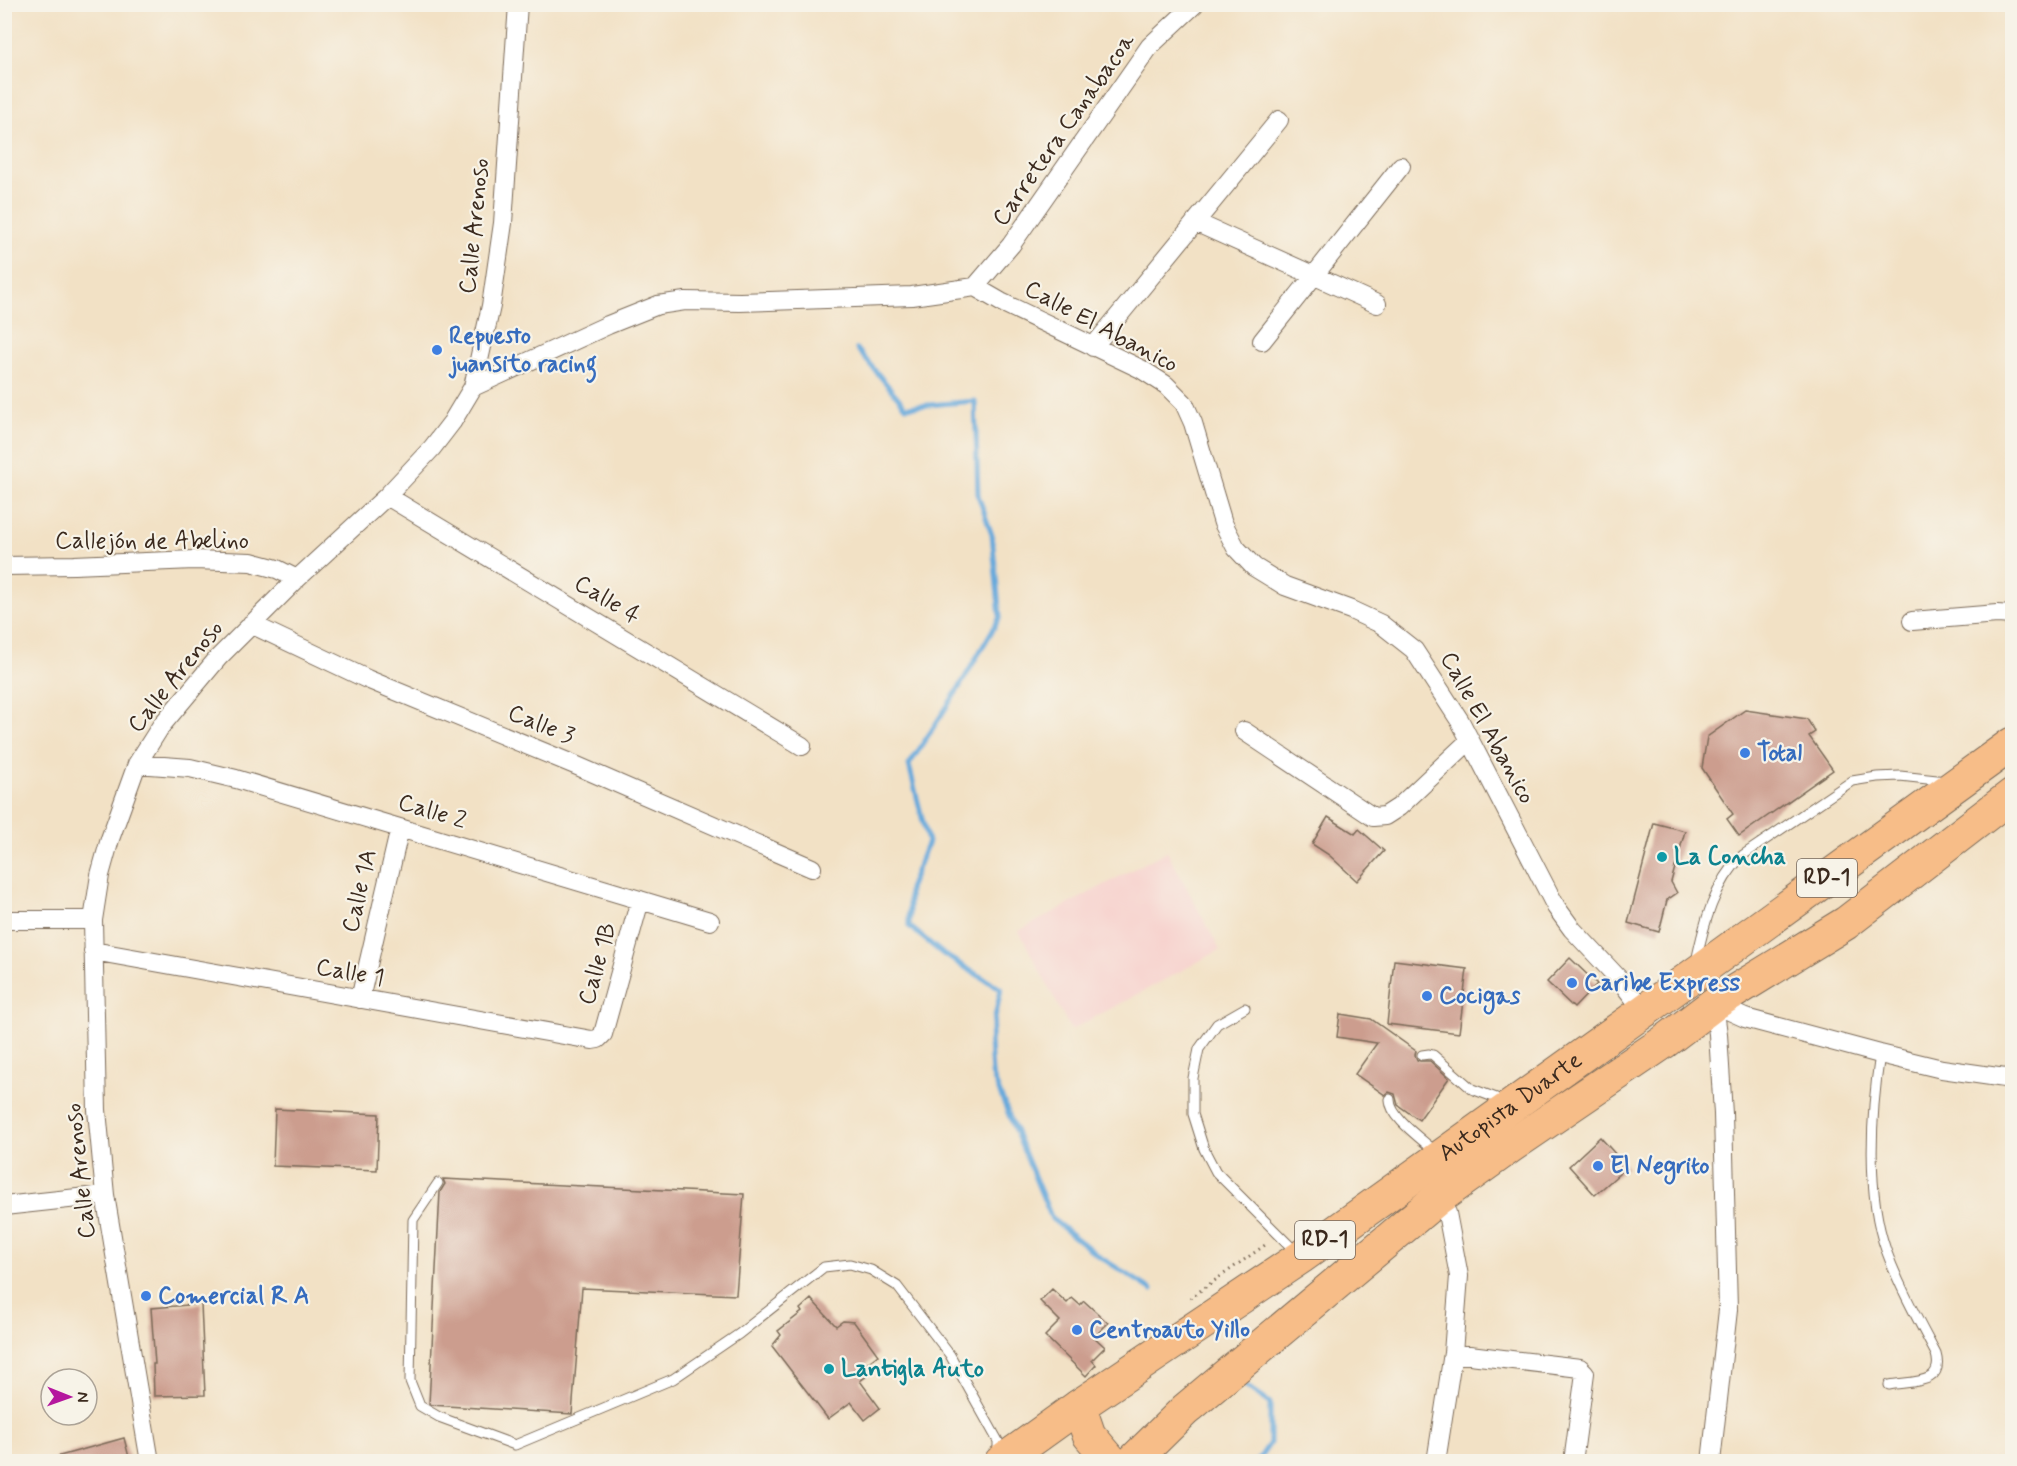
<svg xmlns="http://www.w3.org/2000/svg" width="2017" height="1466" viewBox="0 0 2017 1466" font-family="Mynerve,sans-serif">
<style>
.built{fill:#f7d0cc}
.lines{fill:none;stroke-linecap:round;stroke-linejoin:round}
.stream{stroke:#66a9db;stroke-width:5}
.building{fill:#cc9d8e}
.service-casing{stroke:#7b6a58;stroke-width:11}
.minor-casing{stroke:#7b6a58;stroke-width:20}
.motorway-casing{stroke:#7b6a58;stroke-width:35}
.path{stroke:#7b6a58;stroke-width:3;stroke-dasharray:1.5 4.5;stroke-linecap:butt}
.service{stroke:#fff;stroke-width:9}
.minor{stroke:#fff;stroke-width:18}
.motorway{stroke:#f7bd88;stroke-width:33}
.shop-dot{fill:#3f7fe0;stroke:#f7f3e8;stroke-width:2}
.culture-dot{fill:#0f9aa8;stroke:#f7f3e8;stroke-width:2}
.labels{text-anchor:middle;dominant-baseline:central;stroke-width:4.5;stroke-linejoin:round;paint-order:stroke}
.shield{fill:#f7f3e8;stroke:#73665b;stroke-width:1.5}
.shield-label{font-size:22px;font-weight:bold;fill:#3b2a1e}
.street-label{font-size:24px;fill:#3b2a1e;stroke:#f7f3e8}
.shop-label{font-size:24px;font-weight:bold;fill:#366cbe;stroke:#f7f3e8;text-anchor:start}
.culture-label{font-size:24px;font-weight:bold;fill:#0d838f;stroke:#f7f3e8;text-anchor:start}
</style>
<rect width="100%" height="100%" fill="#f7f3e8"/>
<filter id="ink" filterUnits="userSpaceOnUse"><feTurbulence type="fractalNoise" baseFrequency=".0167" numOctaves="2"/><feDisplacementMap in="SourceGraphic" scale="12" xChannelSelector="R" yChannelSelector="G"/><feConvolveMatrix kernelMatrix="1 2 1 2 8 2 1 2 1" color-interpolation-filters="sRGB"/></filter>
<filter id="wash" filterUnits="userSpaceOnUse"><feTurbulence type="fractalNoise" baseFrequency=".008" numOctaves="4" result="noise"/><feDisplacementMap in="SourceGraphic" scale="24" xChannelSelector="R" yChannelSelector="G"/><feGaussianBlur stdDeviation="1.35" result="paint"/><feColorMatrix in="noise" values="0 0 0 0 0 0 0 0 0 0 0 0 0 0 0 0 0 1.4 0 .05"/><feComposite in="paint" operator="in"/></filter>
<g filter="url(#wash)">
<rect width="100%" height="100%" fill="#f2e1c5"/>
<!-- built -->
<path class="built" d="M 1167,851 L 1220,950 L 1071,1030 L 1019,931 Z"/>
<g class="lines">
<!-- stream -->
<path class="stream" d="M 857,349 L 906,407 L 975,401 L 978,495 L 992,535 L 1000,617 L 957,691 L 909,765 L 928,842 L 909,889 L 909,926 L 943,954 L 1001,989 L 990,1041 L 992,1074 L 1052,1219 L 1100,1257 L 1152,1290
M 1246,1386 L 1270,1403 L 1270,1443 L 1257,1462"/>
</g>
<g id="blocks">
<!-- building -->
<path class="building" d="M 1745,710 L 1807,719 L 1815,732 L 1809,736 L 1833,770 L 1739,836 L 1727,819 L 1733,814 L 1702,768 L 1707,737 Z
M 1328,817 L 1355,834 L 1359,829 L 1384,851 L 1357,881 L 1329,855 L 1312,844 Z
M 1654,823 L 1685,831 L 1671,882 L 1677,893 L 1667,900 L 1659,932 L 1628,923 Z
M 1570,958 L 1597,984 L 1574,1008 L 1547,982 Z
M 1394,960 L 1467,969 L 1459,1033 L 1387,1024 Z
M 1340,1014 L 1371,1019 L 1416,1051 L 1415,1055 L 1417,1060 L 1420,1061 L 1430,1061 L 1449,1078 L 1419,1120 L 1398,1105 L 1395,1094 L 1389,1092 L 1385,1095 L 1355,1074 L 1377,1043 L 1337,1037 Z
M 275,1109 L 379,1114 L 377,1170 L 273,1166 Z
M 1600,1137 L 1627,1167 L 1595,1195 L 1569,1166 Z
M 443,1179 L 744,1194 L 736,1295 L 582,1288 L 572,1414 L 431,1405 L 429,1404 L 440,1192 L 445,1184 Z
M 1052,1289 L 1067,1303 L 1072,1298 L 1080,1305 L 1084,1301 L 1108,1323 L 1094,1337 L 1105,1347 L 1092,1360 L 1096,1365 L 1086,1376 L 1045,1336 L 1060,1321 L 1040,1301 Z
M 811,1299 L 836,1326 L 843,1321 L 854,1322 L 878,1355 L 865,1365 L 871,1373 L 860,1381 L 880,1408 L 865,1420 L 851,1402 L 828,1419 L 772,1346 L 781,1335 L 778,1331 L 802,1312 L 800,1309 Z
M 201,1304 L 205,1395 L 154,1396 L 153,1364 L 155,1364 L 151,1308 Z
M 124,1438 L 130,1461 L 57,1461 L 56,1457 Z"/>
</g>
</g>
<g filter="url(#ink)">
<use href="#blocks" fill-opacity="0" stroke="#7b6a58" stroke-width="1.5"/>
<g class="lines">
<defs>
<path id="service" d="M 1696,962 C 1704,923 1714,884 1743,855 L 1852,781 L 1877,777 L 1900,776 L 1946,781
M 1245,1008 L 1217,1024 L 1199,1049 L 1193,1078 L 1193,1114 L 1204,1149 L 1216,1172 L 1297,1253
M 1880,1054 C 1871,1113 1866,1194 1886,1250 C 1899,1286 1918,1320 1936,1354 C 1945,1385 1912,1381 1889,1385
M 1422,1055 L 1429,1054 L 1433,1055 L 1472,1089 L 1507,1102
M 1390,1099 C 1389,1117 1423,1140 1436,1152
M 438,1183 L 413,1220 L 410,1381 L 420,1406 L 439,1417 L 515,1445 L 673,1379 L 739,1334 L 824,1267 L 850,1264 L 871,1270 L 897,1286 L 950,1355 L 998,1441 L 998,1456"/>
<path id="minor" d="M 1195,222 L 1377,304
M 975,287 L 1011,245 L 1150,46 L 1195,4
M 1262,341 L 1401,166
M 1093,347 L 1279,120
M 473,387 L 608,325 L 658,305 L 685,301 L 740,302 L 912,296 L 975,287 L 1001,302 L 1141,369 L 1166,385 L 1184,403 L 1193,423 L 1223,523 L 1236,548 L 1254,567 L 1285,586 L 1351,610 L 1381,624 L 1414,650 L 1460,721 L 1556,907 L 1572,929 L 1619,979 L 1644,1011
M 387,496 L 802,746
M 4,566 L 74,565 L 194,560 L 251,562 L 277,569 L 297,579
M 1912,621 L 1997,614 L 2012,615
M 251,624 L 367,679 L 575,765 L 812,868
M 1244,731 L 1373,817 L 1385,816 L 1399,807 L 1470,740
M 137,764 L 190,768 L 236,779 L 710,921
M 4,920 L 93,920
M 93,951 L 592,1040 L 598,1039 L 603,1034 L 640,900
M 360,999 L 400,828
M 1714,1004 L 1745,1018 L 1880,1054 L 1942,1069 L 2012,1079
M 4,1206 L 105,1195
M 1453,1353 L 1580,1368 L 1585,1373 L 1573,1462
M 150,1462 L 105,1195 L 97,1110 L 93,920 L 100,875 L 110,839 L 137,764 L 161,726 L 218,658 L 297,579 L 387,496 L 432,448 L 452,422 L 473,387 L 491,306 L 503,223 L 518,4
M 1436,1462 L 1453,1353 L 1459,1276 L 1447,1213 L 1437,1199
M 1711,1462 L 1728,1310 L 1723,1114 L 1718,1034 L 1714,1004"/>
<g id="motorway">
<path d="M 1079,1406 L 1089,1435 L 1112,1462"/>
<path id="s1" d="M 1001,1462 L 1079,1406 L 1301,1257 L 1644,1011 L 2012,744"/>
<path d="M 1132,1462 L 1185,1410 L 1437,1199 L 1511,1146 L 1664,1042 L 1714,1004 L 1846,923 L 2012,795"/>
</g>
</defs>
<!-- service casing -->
<use href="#service" class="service-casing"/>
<!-- minor casing -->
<use href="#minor" class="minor-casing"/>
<!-- motorway casing -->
<use href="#motorway" class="motorway-casing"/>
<!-- path -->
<path class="path" d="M 1190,1298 L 1268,1243
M 969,1462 L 977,1455"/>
<!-- service -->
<use href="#service" class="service"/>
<!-- minor -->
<use href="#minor" class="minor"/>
<!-- motorway -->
<use href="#motorway" class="motorway"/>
</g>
</g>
<!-- markers -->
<g class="shop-dot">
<circle cx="437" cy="350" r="6"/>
<circle cx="1745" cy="753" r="6"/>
<circle cx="1572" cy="983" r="6"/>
<circle cx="1427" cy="996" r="6"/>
<circle cx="1598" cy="1166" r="6"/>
<circle cx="146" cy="1296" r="6"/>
<circle cx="1077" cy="1330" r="6"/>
</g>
<g class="culture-dot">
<circle cx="1662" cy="857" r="6"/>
<circle cx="829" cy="1369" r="6"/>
</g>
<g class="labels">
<!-- shield labels -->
<g class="shield">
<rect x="1797" y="859" width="60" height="38" rx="4.5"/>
<rect x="1295" y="1221" width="60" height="38" rx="4.5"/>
</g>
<g class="shield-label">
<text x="1827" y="878">RD-1</text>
<text x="1325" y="1240">RD-1</text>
</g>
<!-- street labels -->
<g class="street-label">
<text transform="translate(1064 130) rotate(-55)">Carretera Canabacoa</text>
<text transform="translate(475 226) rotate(-84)">Calle Arenoso</text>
<text transform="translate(1101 327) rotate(28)">Calle El Abanico</text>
<text x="152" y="541">Callejón de Abelino</text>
<text transform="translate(607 600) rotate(31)">Calle 4</text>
<text transform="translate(176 677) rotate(-51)">Calle Arenoso</text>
<text transform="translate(541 725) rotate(22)">Calle 3</text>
<text transform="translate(1487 728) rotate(61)">Calle El Abanico</text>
<text transform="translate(432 812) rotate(17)">Calle 2</text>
<text transform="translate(360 891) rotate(-77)">Calle 1A</text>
<text transform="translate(598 964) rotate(-74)">Calle 1B</text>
<text transform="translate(350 973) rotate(10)">Calle 1</text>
<text stroke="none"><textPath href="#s1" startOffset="621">Autopista Duarte</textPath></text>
<text transform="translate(81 1171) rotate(-96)">Calle Arenoso</text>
</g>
<!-- shop labels -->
<g class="shop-label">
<text x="449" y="336">Repuesto<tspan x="449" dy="28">juansito racing</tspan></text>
<text x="1757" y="753">Total</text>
<text x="1584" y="983">Caribe Express</text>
<text x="1439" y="996">Cocigas</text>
<text x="1610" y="1166">El Negrito</text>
<text x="158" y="1296">Comercial R A</text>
<text x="1089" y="1330">Centroauto Yillo</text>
</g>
<!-- culture labels -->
<g class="culture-label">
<text x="1674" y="857">La Concha</text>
<text x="841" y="1369">Lantigla Auto</text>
</g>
</g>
<!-- margin -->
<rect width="2017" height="1466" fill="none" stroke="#f7f3e8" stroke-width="24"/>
<!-- north arrow -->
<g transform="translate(69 1397) rotate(91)"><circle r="28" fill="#f7f3e8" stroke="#aca397" stroke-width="1.5"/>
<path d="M0-4.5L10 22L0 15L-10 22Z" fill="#b5179e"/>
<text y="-9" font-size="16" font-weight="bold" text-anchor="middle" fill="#3b2a1e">N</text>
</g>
</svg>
